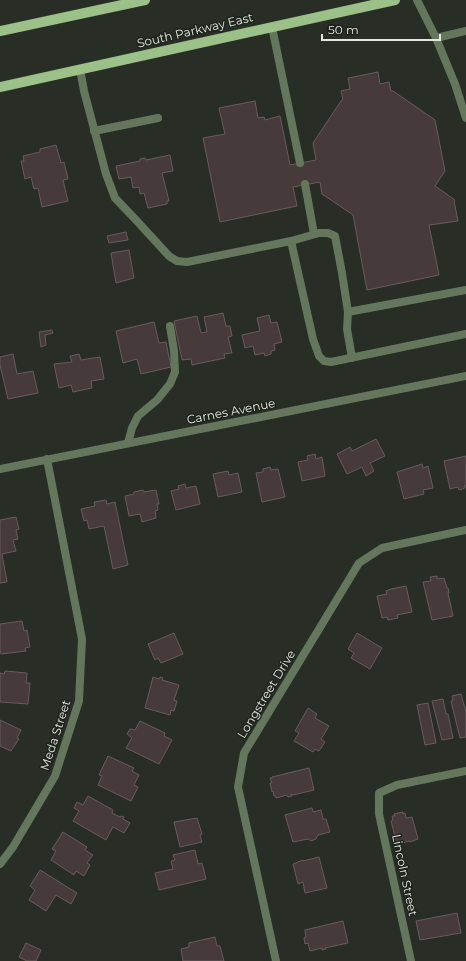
<svg xmlns="http://www.w3.org/2000/svg" width="466" height="961" font-family="Montserrat,sans-serif">
<style>
.building{fill:#463a3b;stroke:#695b5d}
.lines{fill:none;stroke-linecap:round;stroke-linejoin:round}
.lane{stroke:#64765b;stroke-width:8}
.street{stroke:#64765b;stroke-width:8}
.primary{stroke:#9bc188;stroke-width:10}
.labels{text-anchor:middle;dominant-baseline:central;stroke-width:3;stroke-linejoin:round;paint-order:stroke}
.street-label{font-size:12px;fill:#e4e8e2;stroke:#1e241c}
</style>
<rect width="100%" height="100%" fill="#282e25"/>
<path class="building" d="M 378,72 L 380,84 L 389,82 L 391,91 L 393,91 L 435,120 L 445,171 L 435,186 L 455,200 L 454,201 L 458,221 L 429,225 L 439,275 L 367,290 L 353,215 L 322,194 L 320,182 L 293,187 L 297,206 L 220,222 L 203,138 L 225,134 L 219,108 L 255,101 L 258,118 L 264,117 L 265,120 L 280,116 L 290,165 L 316,160 L 313,143 L 341,101 L 343,100 L 341,91 L 350,89 L 348,78 Z
M 56,145 L 61,163 L 64,162 L 68,179 L 63,180 L 68,201 L 42,207 L 38,188 L 34,189 L 31,177 L 25,179 L 21,161 L 24,161 L 23,156 L 40,152 L 40,149 Z
M 170,155 L 173,171 L 162,173 L 169,201 L 167,201 L 167,204 L 148,208 L 144,193 L 140,194 L 139,187 L 133,188 L 131,177 L 119,179 L 116,166 L 140,161 L 140,159 L 145,158 L 146,160 Z
M 126,232 L 128,240 L 109,243 L 107,236 Z
M 129,250 L 134,278 L 116,283 L 111,253 Z
M 223,313 L 226,326 L 230,326 L 232,336 L 228,337 L 232,353 L 224,354 L 225,358 L 192,365 L 191,359 L 182,360 L 174,321 L 197,316 L 201,333 L 207,332 L 204,317 Z
M 269,315 L 271,323 L 277,322 L 282,342 L 274,344 L 275,350 L 271,351 L 271,354 L 265,356 L 264,353 L 255,355 L 253,346 L 245,348 L 242,335 L 260,331 L 257,318 Z
M 154,322 L 159,343 L 166,342 L 171,367 L 141,374 L 137,359 L 123,363 L 116,331 Z
M 52,330 L 53,333 L 45,335 L 46,345 L 41,347 L 39,332 Z
M 13,354 L 17,374 L 33,371 L 38,393 L 8,399 L 0,365 L 0,357 Z
M 79,354 L 81,360 L 100,357 L 104,379 L 91,381 L 92,388 L 73,392 L 71,385 L 59,388 L 54,364 L 72,362 L 70,356 Z
M 376,439 L 385,456 L 370,463 L 374,471 L 366,476 L 362,467 L 347,474 L 337,454 L 350,447 L 352,451 Z
M 315,454 L 316,459 L 322,457 L 325,476 L 302,481 L 298,462 L 308,460 L 307,456 Z
M 466,456 L 466,486 L 464,486 L 465,488 L 459,490 L 458,487 L 450,489 L 444,461 Z
M 422,464 L 423,468 L 428,466 L 433,488 L 423,490 L 424,494 L 404,499 L 397,472 Z
M 270,467 L 271,470 L 278,469 L 285,497 L 262,502 L 256,473 L 263,472 L 263,469 Z
M 228,471 L 229,475 L 238,473 L 242,492 L 218,497 L 213,474 Z
M 185,484 L 186,488 L 196,486 L 200,504 L 176,510 L 171,491 L 179,489 L 178,486 Z
M 143,490 L 144,492 L 156,490 L 159,504 L 157,504 L 158,510 L 155,511 L 156,518 L 142,522 L 140,514 L 129,516 L 125,496 L 134,494 L 134,492 Z
M 106,500 L 107,504 L 115,502 L 128,565 L 113,569 L 104,526 L 89,529 L 87,520 L 84,521 L 81,509 L 95,506 L 94,502 Z
M 16,517 L 19,529 L 16,530 L 18,539 L 13,540 L 16,551 L 2,554 L 7,582 L 0,583 L 0,520 Z
M 437,576 L 437,579 L 444,578 L 447,588 L 448,588 L 449,593 L 448,593 L 453,616 L 432,620 L 423,582 L 431,581 L 430,577 Z
M 406,586 L 412,612 L 397,615 L 398,618 L 388,620 L 387,617 L 382,618 L 377,596 L 387,594 L 386,591 L 391,589 Z
M 22,621 L 24,631 L 27,630 L 30,647 L 25,648 L 26,651 L 1,654 L 0,651 L 0,624 Z
M 174,633 L 183,654 L 161,663 L 158,658 L 155,660 L 148,644 Z
M 357,633 L 382,648 L 370,669 L 351,658 L 354,653 L 348,649 Z
M 5,671 L 27,673 L 26,683 L 30,683 L 28,704 L 0,702 L 0,673 L 4,674 Z
M 153,677 L 159,679 L 160,677 L 163,678 L 162,680 L 179,685 L 174,700 L 177,701 L 174,711 L 171,710 L 170,715 L 145,708 Z
M 461,694 L 466,712 L 466,737 L 460,738 L 451,701 L 453,700 L 452,696 Z
M 443,699 L 446,714 L 448,714 L 453,738 L 442,740 L 432,701 Z
M 428,703 L 436,743 L 425,745 L 417,705 Z
M 308,708 L 317,714 L 315,718 L 329,726 L 321,739 L 325,742 L 319,751 L 315,749 L 313,752 L 294,741 L 299,733 L 295,731 Z
M 0,720 L 21,730 L 17,738 L 19,739 L 11,751 L 0,746 Z
M 140,721 L 165,733 L 164,736 L 172,740 L 159,764 L 126,748 L 132,738 L 127,734 L 130,729 L 135,730 Z
M 108,756 L 134,768 L 132,771 L 139,775 L 134,785 L 138,787 L 131,801 L 98,785 L 102,776 L 99,775 Z
M 309,768 L 314,790 L 293,795 L 291,794 L 292,796 L 288,797 L 287,795 L 276,798 L 275,796 L 274,796 L 273,791 L 272,792 L 270,783 L 272,783 L 270,778 L 272,778 L 272,777 Z
M 88,796 L 113,810 L 112,813 L 120,817 L 121,816 L 124,817 L 123,819 L 130,823 L 124,833 L 113,827 L 106,840 L 73,821 L 79,811 L 74,808 L 77,802 L 83,805 Z
M 312,808 L 313,812 L 321,810 L 323,819 L 326,819 L 330,832 L 318,835 L 316,839 L 311,841 L 308,839 L 293,842 L 285,815 Z
M 403,812 L 403,814 L 405,813 L 406,818 L 412,817 L 418,839 L 410,842 L 410,841 L 397,844 L 391,821 L 393,820 L 392,816 L 395,816 L 394,814 Z
M 197,818 L 202,834 L 200,835 L 202,842 L 180,847 L 174,822 Z
M 63,832 L 87,847 L 85,850 L 93,855 L 87,863 L 90,865 L 84,876 L 76,871 L 74,875 L 51,860 L 56,851 L 52,849 Z
M 195,850 L 198,864 L 202,863 L 206,879 L 159,890 L 155,873 L 173,869 L 171,861 L 175,860 L 173,855 Z
M 319,857 L 327,888 L 305,893 L 303,882 L 298,884 L 293,864 L 303,860 L 303,861 Z
M 40,870 L 77,893 L 71,904 L 56,895 L 46,911 L 29,900 L 35,890 L 30,886 Z
M 457,913 L 461,933 L 420,940 L 416,921 Z
M 343,921 L 348,943 L 325,948 L 326,949 L 322,950 L 322,948 L 310,951 L 308,943 L 305,944 L 304,938 L 306,937 L 305,930 Z
M 215,937 L 217,946 L 220,946 L 224,961 L 183,961 L 181,949 L 189,947 L 189,943 Z
M 26,943 L 41,950 L 36,961 L 27,961 L 19,957 Z"/>
<g class="lines">
<path class="lane" d="M 417,0 L 436,38 L 455,84 L 466,118
M 272,27 L 300,163
M 436,38 L 466,31
M 80,69 L 84,91 L 106,174 L 115,198 L 136,220 L 169,256 L 177,261 L 187,262 L 291,241 L 319,233 L 328,233 L 335,236 L 342,273 L 348,312
M 94,131 L 158,118
M 305,184 L 314,234
M 291,241 L 313,339 L 319,356 L 324,361 L 331,362 L 466,334
M 352,358 L 347,329 L 348,312 L 466,290
M 128,443 L 132,428 L 138,416 L 157,400 L 170,384 L 175,372 L 174,351 L 170,326"/>
<path class="street" d="M 0,469 L 466,376
M 0,864 L 13,847 L 55,776 L 79,701 L 82,639 L 47,459
M 276,961 L 238,787 L 244,753 L 359,563 L 382,548 L 466,530
M 411,961 L 379,814 L 379,793 L 397,785 L 466,771"/>
<path class="primary" d="M 0,31 L 145,0
M 0,87 L 395,0"/>
</g>
<g class="labels">
<g class="street-label">
<text transform="translate(195 30) rotate(-13)">South Parkway East</text>
<text transform="translate(231 411) rotate(-11)">Carnes Avenue</text>
<text transform="translate(266 694) rotate(-59)">Longstreet Drive</text>
<text transform="translate(55 735) rotate(-72)">Meda Street</text>
<text transform="translate(405 875) rotate(78)">Lincoln Street</text>
</g>
</g>
<path d="M322 34v6h118v-6" fill="none" stroke="#e4e8e2" stroke-width="2"/>
<text x="328" y="34" font-size="12" fill="#e4e8e2" stroke="#1e241c" stroke-width="3" paint-order="stroke">50 m</text>
</svg>
